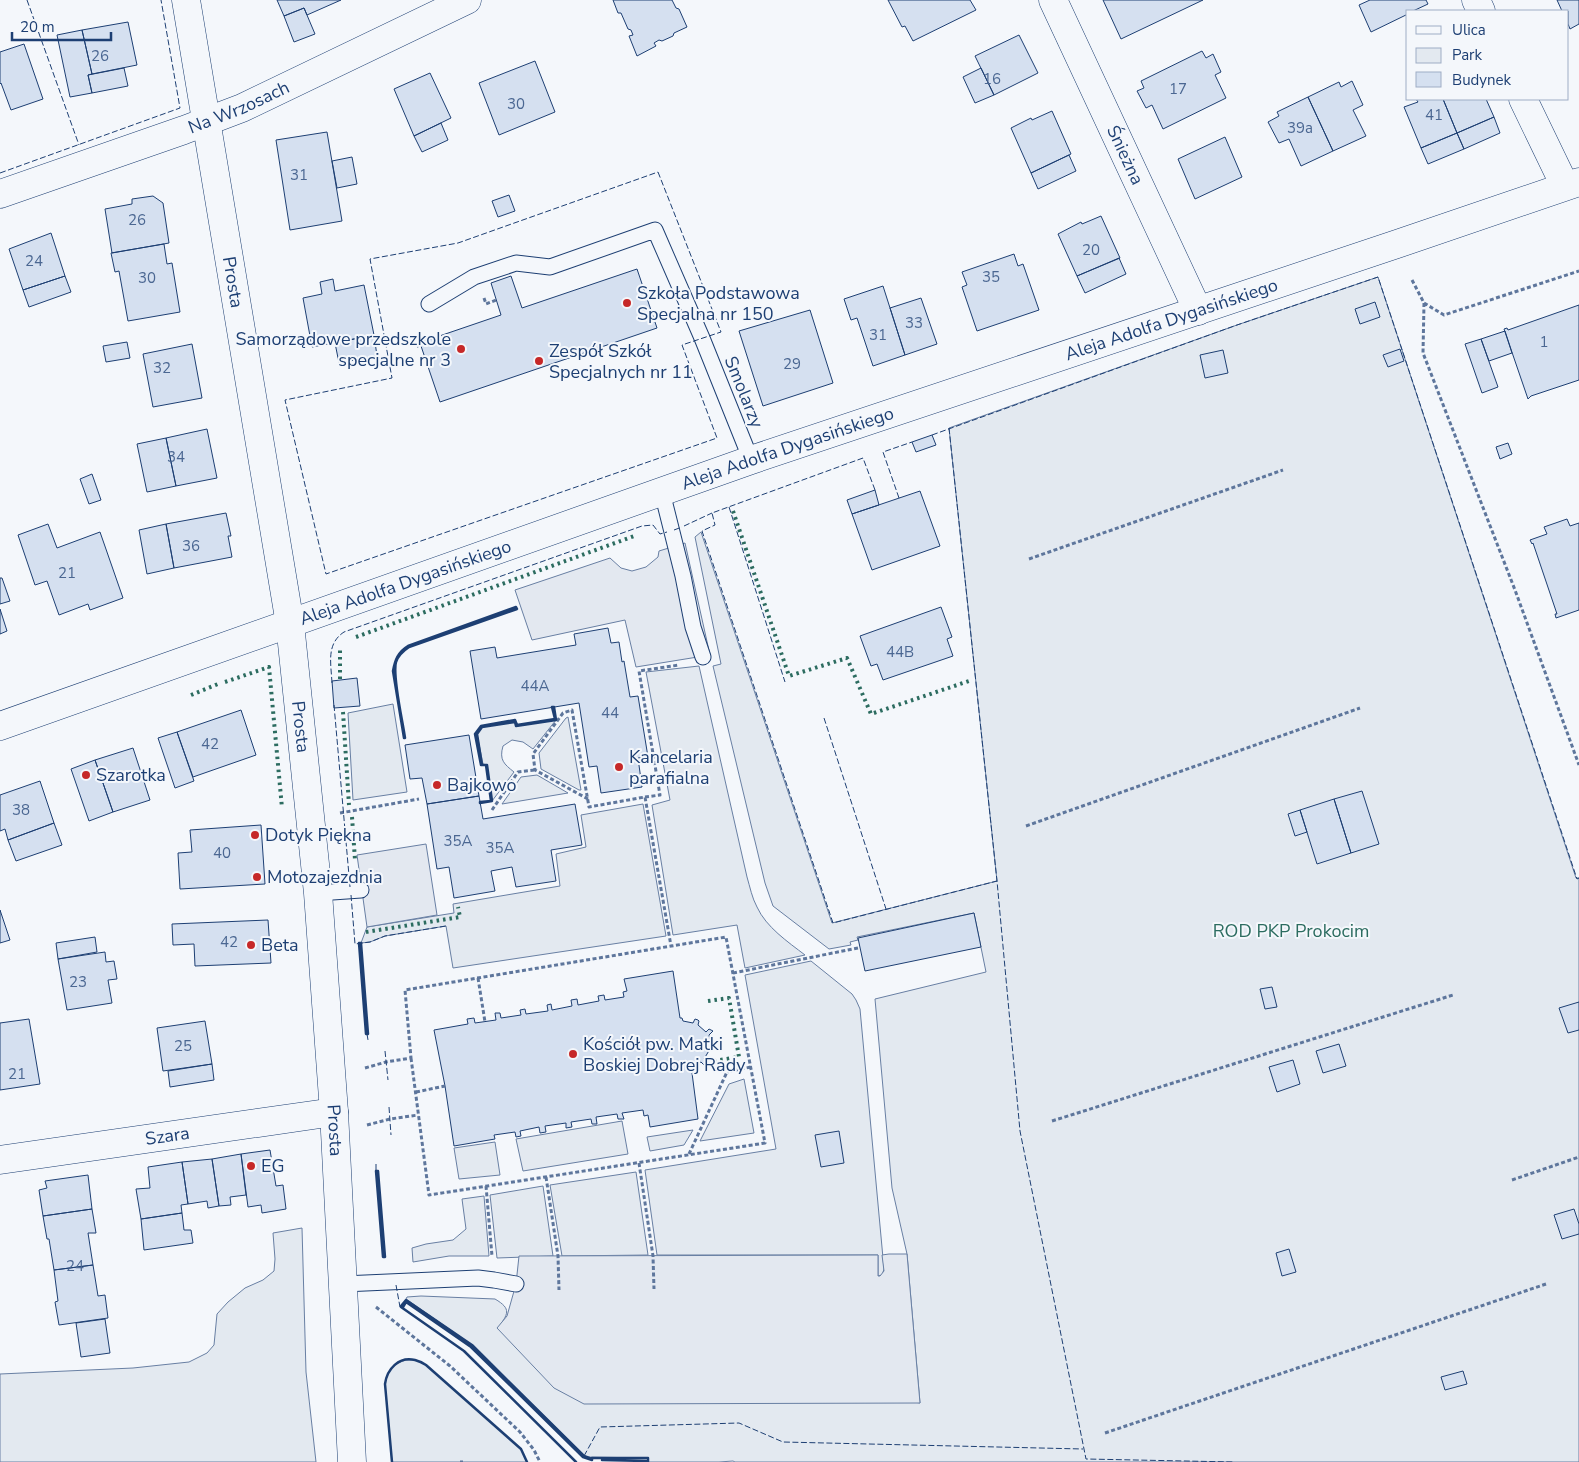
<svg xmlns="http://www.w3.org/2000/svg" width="1579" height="1462" font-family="'Nunito Sans',sans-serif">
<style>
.green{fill:#e3e9f0;stroke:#687fa3}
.parking{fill:#e3e8f0;stroke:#687fa3}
.building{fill:#d5e0f0;stroke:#1d3f73}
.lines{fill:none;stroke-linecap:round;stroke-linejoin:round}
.lane-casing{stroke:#1d3f73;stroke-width:17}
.street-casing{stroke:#1d3f73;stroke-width:29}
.path{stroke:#5e769c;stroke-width:3;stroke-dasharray:4 2.5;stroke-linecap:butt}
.lane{stroke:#f4f7fb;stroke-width:15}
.street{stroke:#f4f7fb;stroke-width:28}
.hedge{stroke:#2c6c60;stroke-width:4;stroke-dasharray:2.5 4;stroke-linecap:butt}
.fence{stroke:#1d3f73;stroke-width:1;stroke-dasharray:6 2.5;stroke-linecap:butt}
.wall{stroke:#1d3f73;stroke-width:2.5}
.poi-dot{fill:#c62828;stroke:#f4f7fb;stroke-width:2}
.labels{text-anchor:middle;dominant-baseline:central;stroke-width:4;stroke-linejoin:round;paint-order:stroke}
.number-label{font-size:15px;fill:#4b6792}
.street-label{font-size:18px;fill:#1d3f73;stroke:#f4f7fb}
.poi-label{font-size:18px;fill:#1d3f73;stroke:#f4f7fb;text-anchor:start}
.park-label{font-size:18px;fill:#2c6c60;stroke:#f4f7fb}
</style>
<rect width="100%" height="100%" fill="#f4f7fb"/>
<path class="green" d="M 1378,277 L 1576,878 L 1579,878 L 1579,1462 L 735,1462 L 733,1461 L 719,1462 L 648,1462 L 648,1458 L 586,1457 L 472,1345 L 406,1299 L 407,1297 L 421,1296 L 495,1299 C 512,1309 508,1314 498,1328 L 920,1403 L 907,1254 L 892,1188 L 875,999 L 986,972 L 974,913 L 857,937 L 858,940 L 850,942 L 851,945 L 829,949 L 773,906 L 765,883 L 713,666 L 721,664 L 695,537 L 701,532 L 832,923 L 997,881 L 949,428 L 1237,325 Z
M 699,666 L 747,877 C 750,887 752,898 757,907 C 766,927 788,942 805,955 L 745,968 L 737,925 L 673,935 L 652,805 L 670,800 L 646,672 Z
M 393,704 L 407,792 L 353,800 L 348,713 Z
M 568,717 L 581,790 L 579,790 L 541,769 L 539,753 L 566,718 Z
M 556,720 L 533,749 L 523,742 L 512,740 L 503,746 C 499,760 504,764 514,772 L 492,801 L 487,765 L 483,764 L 477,734 L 482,727 L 515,722 L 516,726 Z
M 537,775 L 568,793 L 502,804 L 521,777 Z
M 643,804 L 666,936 L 453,968 L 446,926 L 385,936 L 370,942 L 361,943 L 367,927 L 454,913 L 453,904 L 560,886 L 556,854 L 586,847 L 581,815 Z
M 811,961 L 852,994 L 856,1000 L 860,1009 L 884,1269 L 882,1275 L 878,1276 L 878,1255 L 657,1255 L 645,1170 L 776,1149 L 745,975 Z
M 744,1079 L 754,1133 L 700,1141 L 729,1084 Z
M 622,1121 L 628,1154 L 523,1171 L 516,1139 Z
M 693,1130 L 684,1145 L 650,1151 L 647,1137 Z
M 495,1142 L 500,1175 L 459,1179 L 454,1148 Z
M 636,1172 L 648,1255 L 562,1256 L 550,1185 Z
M 543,1186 L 553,1256 L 497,1258 L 490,1195 Z
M 484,1196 L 489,1256 L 449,1256 L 413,1262 L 412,1248 L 426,1244 L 453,1240 L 466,1229 L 462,1199 Z
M 302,1228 L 306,1372 L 316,1462 L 0,1462 L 0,1374 L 133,1368 L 189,1362 L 207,1353 L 214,1345 L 217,1314 L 228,1302 L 245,1288 L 263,1280 L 274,1271 L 275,1259 L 273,1233 Z
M 406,1360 L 416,1360 L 426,1365 L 521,1449 L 527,1462 L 392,1462 L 385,1384 C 387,1371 393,1364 406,1360 Z"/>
<path class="parking" d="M 685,543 L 710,655 L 636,667 L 625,620 L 532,640 L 515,590 L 610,558 L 621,568 L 632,571 L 646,567 L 658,557 L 659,551 Z
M 426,844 L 437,915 L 367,927 L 357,855 Z
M 889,1254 L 907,1254 L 920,1403 L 584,1404 L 554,1388 L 497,1328 L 507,1316 L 516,1284 L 519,1256 L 878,1255 L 878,1276 L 880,1276 L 884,1271 L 882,1255 Z"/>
<path class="building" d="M 277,0 L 341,0 L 307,15 L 304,8 L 284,16 Z
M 613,0 L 672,0 L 676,8 L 679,9 L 687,27 L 674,33 L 673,36 L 662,41 L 659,40 L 654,43 L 656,46 L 637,56 L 629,36 L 633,35 L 631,30 L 628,29 L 621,13 L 618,13 Z
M 888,0 L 970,0 L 976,10 L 913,41 L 905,26 L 902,27 Z
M 1103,0 L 1203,0 L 1121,39 Z
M 1370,0 L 1426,0 L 1428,4 L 1413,11 L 1408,11 L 1408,14 L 1371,32 L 1359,5 Z
M 1557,0 L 1579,0 L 1579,24 L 1570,29 L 1568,24 L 1568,11 L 1562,11 Z
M 304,8 L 315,34 L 294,42 L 284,16 Z
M 128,22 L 137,65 L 92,74 L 82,30 Z
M 82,30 L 92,74 L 88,75 L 92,93 L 70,97 L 57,35 Z
M 1019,35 L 1038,73 L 994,95 L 975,56 Z
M 24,44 L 43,99 L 11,110 L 1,83 L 0,84 L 0,52 Z
M 1202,51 L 1206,58 L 1213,54 L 1221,72 L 1215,75 L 1226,98 L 1163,129 L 1152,105 L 1146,108 L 1137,91 L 1144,88 L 1141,81 Z
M 535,61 L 555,112 L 499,135 L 479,83 Z
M 124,68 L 128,86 L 92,93 L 88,75 Z
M 981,68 L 994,95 L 975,103 L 963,77 Z
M 430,73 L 451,118 L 414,136 L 394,89 Z
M 1352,81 L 1363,105 L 1353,110 L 1366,136 L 1333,151 L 1308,97 L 1339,82 L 1341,87 Z
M 1308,97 L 1333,151 L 1301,166 L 1289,139 L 1279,143 L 1268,122 L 1279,116 L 1277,112 Z
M 1416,99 L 1443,99 L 1457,133 L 1421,148 L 1404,107 L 1418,102 Z
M 1443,99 L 1486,99 L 1494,117 L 1457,133 Z
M 1052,111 L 1071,154 L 1031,173 L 1011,128 L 1031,118 L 1032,120 Z
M 1494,117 L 1500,133 L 1464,149 L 1457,133 Z
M 441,123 L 448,140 L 422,152 L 414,136 Z
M 327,132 L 342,221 L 290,230 L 276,140 Z
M 1457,133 L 1464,149 L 1428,164 L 1421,148 Z
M 1225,137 L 1242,177 L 1195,199 L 1178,159 Z
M 1069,155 L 1076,171 L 1038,189 L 1031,173 Z
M 352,157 L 357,184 L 337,188 L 332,161 Z
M 509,195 L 515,211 L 498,217 L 492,201 Z
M 153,196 L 163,203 L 169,243 L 112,253 L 105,209 L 132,204 L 132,199 Z
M 1101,216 L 1120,258 L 1077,276 L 1058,234 L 1081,222 L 1082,224 Z
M 51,233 L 65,276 L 23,290 L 9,249 Z
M 164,244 L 167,264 L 172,263 L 180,312 L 128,321 L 119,271 L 115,272 L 111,253 Z
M 1014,254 L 1018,266 L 1023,264 L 1039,310 L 977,331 L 962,287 L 967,285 L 962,272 Z
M 1119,258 L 1126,274 L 1085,293 L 1077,276 Z
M 637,269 L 657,328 L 440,402 L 421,346 L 417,347 L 416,344 L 501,315 L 491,283 L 511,276 L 522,308 Z
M 65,276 L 71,292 L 29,307 L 23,290 Z
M 333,279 L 335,291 L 364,285 L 374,335 L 312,347 L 303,298 L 322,294 L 320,282 Z
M 883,286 L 905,355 L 873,366 L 857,318 L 851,320 L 844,299 Z
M 921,298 L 937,344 L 905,355 L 890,308 Z
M 1375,302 L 1380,317 L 1360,324 L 1355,309 Z
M 1579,305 L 1579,380 L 1531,396 L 1528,399 L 1504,329 L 1507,328 L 1508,330 Z
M 810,310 L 833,383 L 763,406 L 739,331 Z
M 1505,331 L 1512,353 L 1489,361 L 1481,339 Z
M 374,335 L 377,356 L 339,363 L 335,343 Z
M 1481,339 L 1498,387 L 1482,393 L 1465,344 Z
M 127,342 L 130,358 L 106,362 L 103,346 Z
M 192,344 L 202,398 L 153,407 L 143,354 Z
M 1400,349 L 1404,361 L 1388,367 L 1383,355 Z
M 1223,350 L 1228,373 L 1205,378 L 1200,355 Z
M 207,429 L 217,478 L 176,486 L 166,438 Z
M 932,435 L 936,445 L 916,452 L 912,442 Z
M 166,438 L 176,486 L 147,492 L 137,444 Z
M 1508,443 L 1512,454 L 1500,459 L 1496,447 Z
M 92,474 L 101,500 L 89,504 L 80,479 Z
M 875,490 L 879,505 L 852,514 L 847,500 Z
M 920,491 L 940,546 L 872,570 L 852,514 Z
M 226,513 L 231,536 L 228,536 L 232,557 L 174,568 L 166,524 Z
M 1567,519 L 1570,526 L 1579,523 L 1579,610 L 1556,618 L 1555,614 L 1557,614 L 1533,543 L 1532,544 L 1530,540 L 1547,534 L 1544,527 Z
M 48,524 L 57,548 L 100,532 L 123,598 L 90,610 L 88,604 L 59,615 L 47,581 L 35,585 L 18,535 Z
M 166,524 L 174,568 L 147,574 L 139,530 Z
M 0,578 L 2,578 L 10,601 L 0,604 Z
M 941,607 L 952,637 L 947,639 L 953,656 L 883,680 L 877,664 L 871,666 L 860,636 Z
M 0,609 L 7,631 L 0,634 Z
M 608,628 L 611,643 L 619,642 L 622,662 L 624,661 L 630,697 L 638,696 L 648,757 L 638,758 L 642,787 L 601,793 L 597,766 L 589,767 L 579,703 L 481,719 L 470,651 L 495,647 L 497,658 L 576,645 L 574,634 Z
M 357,678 L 360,706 L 334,708 L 332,681 Z
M 241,710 L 256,755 L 193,777 L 177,732 Z
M 177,732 L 194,781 L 175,788 L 158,738 Z
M 469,735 L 479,796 L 427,804 L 422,778 L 410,779 L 405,745 Z
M 133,748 L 150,800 L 113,812 L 95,760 Z
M 95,760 L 113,812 L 89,821 L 71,769 Z
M 40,781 L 54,823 L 8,840 L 5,829 L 0,831 L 0,795 Z
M 1362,791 L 1379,844 L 1351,853 L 1334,799 Z
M 479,796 L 483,819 L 575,804 L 582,845 L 551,850 L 556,881 L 516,887 L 512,867 L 491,871 L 495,891 L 454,898 L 449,867 L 437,869 L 427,804 Z
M 1334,799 L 1351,853 L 1317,864 L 1300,810 Z
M 1300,810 L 1307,832 L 1295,836 L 1288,814 Z
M 54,823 L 62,845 L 16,861 L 8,840 Z
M 261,825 L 265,884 L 180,889 L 178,853 L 192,852 L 190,830 Z
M 0,910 L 10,940 L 0,943 Z
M 974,913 L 981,947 L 865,971 L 858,938 Z
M 268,920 L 271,963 L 195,966 L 194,944 L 173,945 L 172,924 Z
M 95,937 L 97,952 L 58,959 L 56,943 Z
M 105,952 L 106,962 L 114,961 L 117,979 L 108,980 L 112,1003 L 67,1010 L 58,959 Z
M 673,971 L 680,1018 L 682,1018 L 683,1021 L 693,1023 L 695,1019 L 698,1020 L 699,1021 L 698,1025 L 706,1032 L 709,1029 L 713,1031 L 709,1035 L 711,1045 L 714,1048 L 710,1049 L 704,1059 L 707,1061 L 707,1064 L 704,1065 L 701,1062 L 692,1067 L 694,1072 L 692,1073 L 698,1119 L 650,1127 L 648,1115 L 644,1116 L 643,1110 L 622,1113 L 624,1119 L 618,1119 L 617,1114 L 596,1117 L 597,1124 L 592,1124 L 591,1119 L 571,1122 L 572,1127 L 566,1128 L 566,1123 L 545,1126 L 546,1132 L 540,1133 L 539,1127 L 520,1131 L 521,1136 L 516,1137 L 515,1132 L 494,1135 L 495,1139 L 454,1146 L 445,1086 L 434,1030 L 468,1024 L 467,1019 L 474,1018 L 475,1023 L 496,1020 L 495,1013 L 500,1013 L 501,1018 L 521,1015 L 520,1010 L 525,1009 L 526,1014 L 548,1011 L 547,1005 L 551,1004 L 552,1010 L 572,1006 L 571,1000 L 577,999 L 578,1005 L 599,1001 L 598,996 L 604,995 L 605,1000 L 624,997 L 623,992 L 627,991 L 624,979 Z
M 1272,987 L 1277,1007 L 1265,1009 L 1260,989 Z
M 1579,1002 L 1579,1030 L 1568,1033 L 1559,1008 Z
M 29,1019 L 40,1084 L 0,1090 L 0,1023 Z
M 205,1021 L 212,1064 L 163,1071 L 157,1028 Z
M 1339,1044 L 1346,1066 L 1323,1073 L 1316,1051 Z
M 1293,1060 L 1300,1084 L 1277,1092 L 1269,1067 Z
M 212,1064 L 214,1080 L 170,1087 L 168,1071 Z
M 839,1131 L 844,1163 L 821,1167 L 815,1135 Z
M 270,1150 L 276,1186 L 283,1185 L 286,1209 L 262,1213 L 261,1205 L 248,1207 L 241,1154 Z
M 241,1154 L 246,1195 L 230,1197 L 231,1205 L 219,1206 L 212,1159 Z
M 212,1159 L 219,1206 L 208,1208 L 207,1201 L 188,1204 L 182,1162 Z
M 182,1162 L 188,1204 L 181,1205 L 182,1213 L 141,1219 L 136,1189 L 150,1188 L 148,1167 Z
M 88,1175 L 92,1209 L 43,1216 L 39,1190 L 47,1188 L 45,1181 Z
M 92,1209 L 96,1233 L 88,1233 L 93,1265 L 54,1270 L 49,1239 L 47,1239 L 43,1216 Z
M 1574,1209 L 1579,1224 L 1579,1234 L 1562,1239 L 1554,1215 Z
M 182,1213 L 184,1230 L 191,1230 L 193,1243 L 144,1250 L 141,1219 Z
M 1289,1249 L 1296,1272 L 1282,1276 L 1276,1253 Z
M 93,1265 L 98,1296 L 105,1295 L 108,1318 L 59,1325 L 55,1302 L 58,1301 L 54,1270 Z
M 105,1319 L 110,1353 L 81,1357 L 76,1323 Z
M 1463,1371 L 1467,1384 L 1445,1390 L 1441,1377 Z"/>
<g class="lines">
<g class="lane-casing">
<path id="lane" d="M 429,304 L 474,277 L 516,263 L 550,267 L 655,230 L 702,338 L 751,460
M 662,492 L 683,576 L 693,627 L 703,657
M 318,893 L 361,890
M 343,1284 L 478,1278 L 494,1280 L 516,1284"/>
</g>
<g class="street-casing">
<g id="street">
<path id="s1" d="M 186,0 L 290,624 L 318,893 L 334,1112 L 352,1462"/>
<path id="s2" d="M 1053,0 L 1198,311"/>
<path d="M 1476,0 L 1481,11"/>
<path d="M 1523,99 L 1565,186"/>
<path id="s3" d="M 0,194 L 184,130 L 242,108 L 467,0"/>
<path id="s4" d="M 0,726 L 751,460 L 1397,244 L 1579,182"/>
<path id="s5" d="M 0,1160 L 334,1112"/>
</g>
</g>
<path class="path" d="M 1412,280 L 1424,303 L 1444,315 L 1579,271
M 484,298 L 486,304 L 496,300
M 1424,303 L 1423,353 L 1515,590 L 1579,765
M 1029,559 L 1283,470
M 645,797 L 660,795 L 639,671 L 679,665
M 588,799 L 535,770 L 533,754 L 563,713 L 572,710 L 589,807 L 645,797 L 671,946
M 492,810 L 518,772 L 535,770
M 340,813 L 419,799
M 1026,826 L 1360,708
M 733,973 L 858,948
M 478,978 L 485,1022
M 365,1068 L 386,1062 L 411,1058 L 405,990 L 726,937 L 765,1143 L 429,1195 L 411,1058
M 416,1092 L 445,1086
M 1052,1121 L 1453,995
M 367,1125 L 390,1119 L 418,1115
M 689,1154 L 727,1072 L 751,1067
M 639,1163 L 653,1256 L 654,1289
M 546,1177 L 558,1256 L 559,1290
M 1512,1180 L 1579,1157
M 486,1186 L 492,1256
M 376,1307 L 450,1366 L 520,1432 L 534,1450 L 540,1462
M 1105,1433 L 1546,1284
M 460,1462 L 463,1462"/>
<use href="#lane" class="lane"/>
<use href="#street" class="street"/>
<path class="hedge" d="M 733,511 L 789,676 L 847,658 L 871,714 L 969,681
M 356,637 L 637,535
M 340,679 L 340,648
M 225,682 L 269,667 L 282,808
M 191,695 L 218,684
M 343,712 L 349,805
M 352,817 L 355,860
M 366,932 L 460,917 L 458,907
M 708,1001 L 729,998 L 739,1057 L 714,1061"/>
<path class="fence" d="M 27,0 L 79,145
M 658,172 L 721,332 L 682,345 L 717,438 L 326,574 L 285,400 L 392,378 L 370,259 L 458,243 Z
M 0,173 L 180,108 L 161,0
M 949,428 L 997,881 L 1020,1131 L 1086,1459 L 1234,1462
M 932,435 L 1237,325 L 1378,277 L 1577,879 L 1579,878
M 875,490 L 863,458 L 712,513 L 715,525 L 702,531 L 833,923 L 997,881
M 899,498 L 883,452 L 912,442
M 729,507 L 785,682
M 684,526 L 712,513
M 674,530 L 682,527
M 332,683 C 331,663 326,644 344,632 L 642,526 L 653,525 L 660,534 L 667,532
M 334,705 L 350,887
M 824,718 L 886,909
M 351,895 L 355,944 L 370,942 L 385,936 L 446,926
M 367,1034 L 368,1040
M 385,1051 L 388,1080
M 389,1107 L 391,1135
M 376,1164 L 376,1171
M 396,1285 L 400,1307
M 584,1456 L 600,1427 L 739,1423 L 783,1442 L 1083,1449"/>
<path class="wall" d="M 516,607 L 517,609 L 409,647 C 403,651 398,656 396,662 C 392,676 403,722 405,738 L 404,738 L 393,671 C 395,660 398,652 408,646 Z
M 552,707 L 554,707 L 556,720 L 516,726 L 515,722 L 482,727 L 477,734 L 482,765 L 487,765 L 492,801 L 480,803 L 480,802 L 491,801 L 486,765 L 481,765 L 475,734 L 481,726 L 515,720 L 517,725 L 555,719 Z
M 359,943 L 361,943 L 368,1034 L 366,1034 Z
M 376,1171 L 378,1171 L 385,1257 L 383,1257 Z
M 406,1300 L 472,1345 L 584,1456 L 592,1459 L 592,1460 L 583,1457 L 471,1347 L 406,1302 L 403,1307 L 401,1306 Z
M 401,1307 L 464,1351 L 576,1462
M 592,1460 L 592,1458 L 648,1458 L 648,1462
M 602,1460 L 646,1461 L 646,1462
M 392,1462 L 385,1384 C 387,1369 399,1356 415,1360 C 419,1361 423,1363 426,1365 L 521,1449 L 527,1462"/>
</g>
<g class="poi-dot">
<circle cx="627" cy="303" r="5"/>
<circle cx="461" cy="349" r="5"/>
<circle cx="539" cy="361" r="5"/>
<circle cx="619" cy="767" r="5"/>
<circle cx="86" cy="775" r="5"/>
<circle cx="437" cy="785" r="5"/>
<circle cx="255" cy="835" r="5"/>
<circle cx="257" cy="877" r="5"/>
<circle cx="251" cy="945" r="5"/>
<circle cx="573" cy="1054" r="5"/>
<circle cx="251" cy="1166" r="5"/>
</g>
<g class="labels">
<g class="number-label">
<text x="100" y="56">26</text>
<text x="992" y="79">16</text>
<text x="1178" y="89">17</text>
<text x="516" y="104">30</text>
<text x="1434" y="115">41</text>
<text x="1300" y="128">39a</text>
<text x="299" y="175">31</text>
<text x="137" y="220">26</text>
<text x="1091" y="250">20</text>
<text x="34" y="261">24</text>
<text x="991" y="277">35</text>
<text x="147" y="278">30</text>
<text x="914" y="323">33</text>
<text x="878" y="335">31</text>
<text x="1544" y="342">1</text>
<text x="792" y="364">29</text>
<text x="162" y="368">32</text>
<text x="176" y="457">34</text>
<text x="191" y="546">36</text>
<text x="67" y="573">21</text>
<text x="900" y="652">44B</text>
<text x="535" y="686">44A</text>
<text x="610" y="713">44</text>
<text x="210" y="744">42</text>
<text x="21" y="810">38</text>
<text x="458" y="841">35A</text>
<text x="500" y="848">35A</text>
<text x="222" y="853">40</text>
<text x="229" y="942">42</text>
<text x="78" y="982">23</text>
<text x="183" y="1046">25</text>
<text x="17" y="1074">21</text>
<text x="75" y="1266">24</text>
</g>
<g class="street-label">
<text stroke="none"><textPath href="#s3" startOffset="254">Na Wrzosach</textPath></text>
<text stroke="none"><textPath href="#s2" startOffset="171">Śnieżna</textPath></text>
<text stroke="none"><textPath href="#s1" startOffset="286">Prosta</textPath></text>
<text stroke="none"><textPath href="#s4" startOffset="1240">Aleja Adolfa Dygasińskiego</textPath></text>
<text transform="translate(744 392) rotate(68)">Smolarzy</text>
<text stroke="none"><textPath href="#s4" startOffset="835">Aleja Adolfa Dygasińskiego</textPath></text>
<text stroke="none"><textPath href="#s4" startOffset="430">Aleja Adolfa Dygasińskiego</textPath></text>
<text stroke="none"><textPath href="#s1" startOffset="736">Prosta</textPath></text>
<text stroke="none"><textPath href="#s1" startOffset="1141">Prosta</textPath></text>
<text stroke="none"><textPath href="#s5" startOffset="169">Szara</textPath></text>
</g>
<g class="poi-label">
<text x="637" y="293">Szkoła Podstawowa<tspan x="637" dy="21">Specjalna nr 150</tspan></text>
<text x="451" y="339" text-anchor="end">Samorządowe przedszkole<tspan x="451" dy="21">specjalne nr 3</tspan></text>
<text x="549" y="351">Zespół Szkół<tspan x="549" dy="21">Specjalnych nr 11</tspan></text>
<text x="629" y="757">Kancelaria<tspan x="629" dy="21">parafialna</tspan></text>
<text x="96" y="775">Szarotka</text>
<text x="447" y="785">Bajkowo</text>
<text x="265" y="835">Dotyk Piękna</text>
<text x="267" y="877">Motozajezdnia</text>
<text x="261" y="945">Beta</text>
<text x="583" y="1044">Kościół pw. Matki<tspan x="583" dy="21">Boskiej Dobrej Rady</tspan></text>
<text x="261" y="1166">EG</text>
</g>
<g class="park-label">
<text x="1291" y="931">ROD PKP Prokocim</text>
</g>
</g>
<rect x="1406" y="10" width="162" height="90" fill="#f4f7fb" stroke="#9eadc5"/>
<rect x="1416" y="26" width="25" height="8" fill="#f4f7fb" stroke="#9eadc5"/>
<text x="1452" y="35" font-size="15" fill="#1d3f73">Ulica</text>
<rect x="1416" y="48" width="25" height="15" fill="#e3e9f0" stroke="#9eadc5"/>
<text x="1452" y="60" font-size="15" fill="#1d3f73">Park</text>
<rect x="1416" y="72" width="25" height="15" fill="#d5e0f0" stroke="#9eadc5"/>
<text x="1452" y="85" font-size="15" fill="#1d3f73">Budynek</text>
<path d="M12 32v8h99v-8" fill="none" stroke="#1d3f73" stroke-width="2.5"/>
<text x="20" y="32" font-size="15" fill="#1d3f73" stroke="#f4f7fb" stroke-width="4" paint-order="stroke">20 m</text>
</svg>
